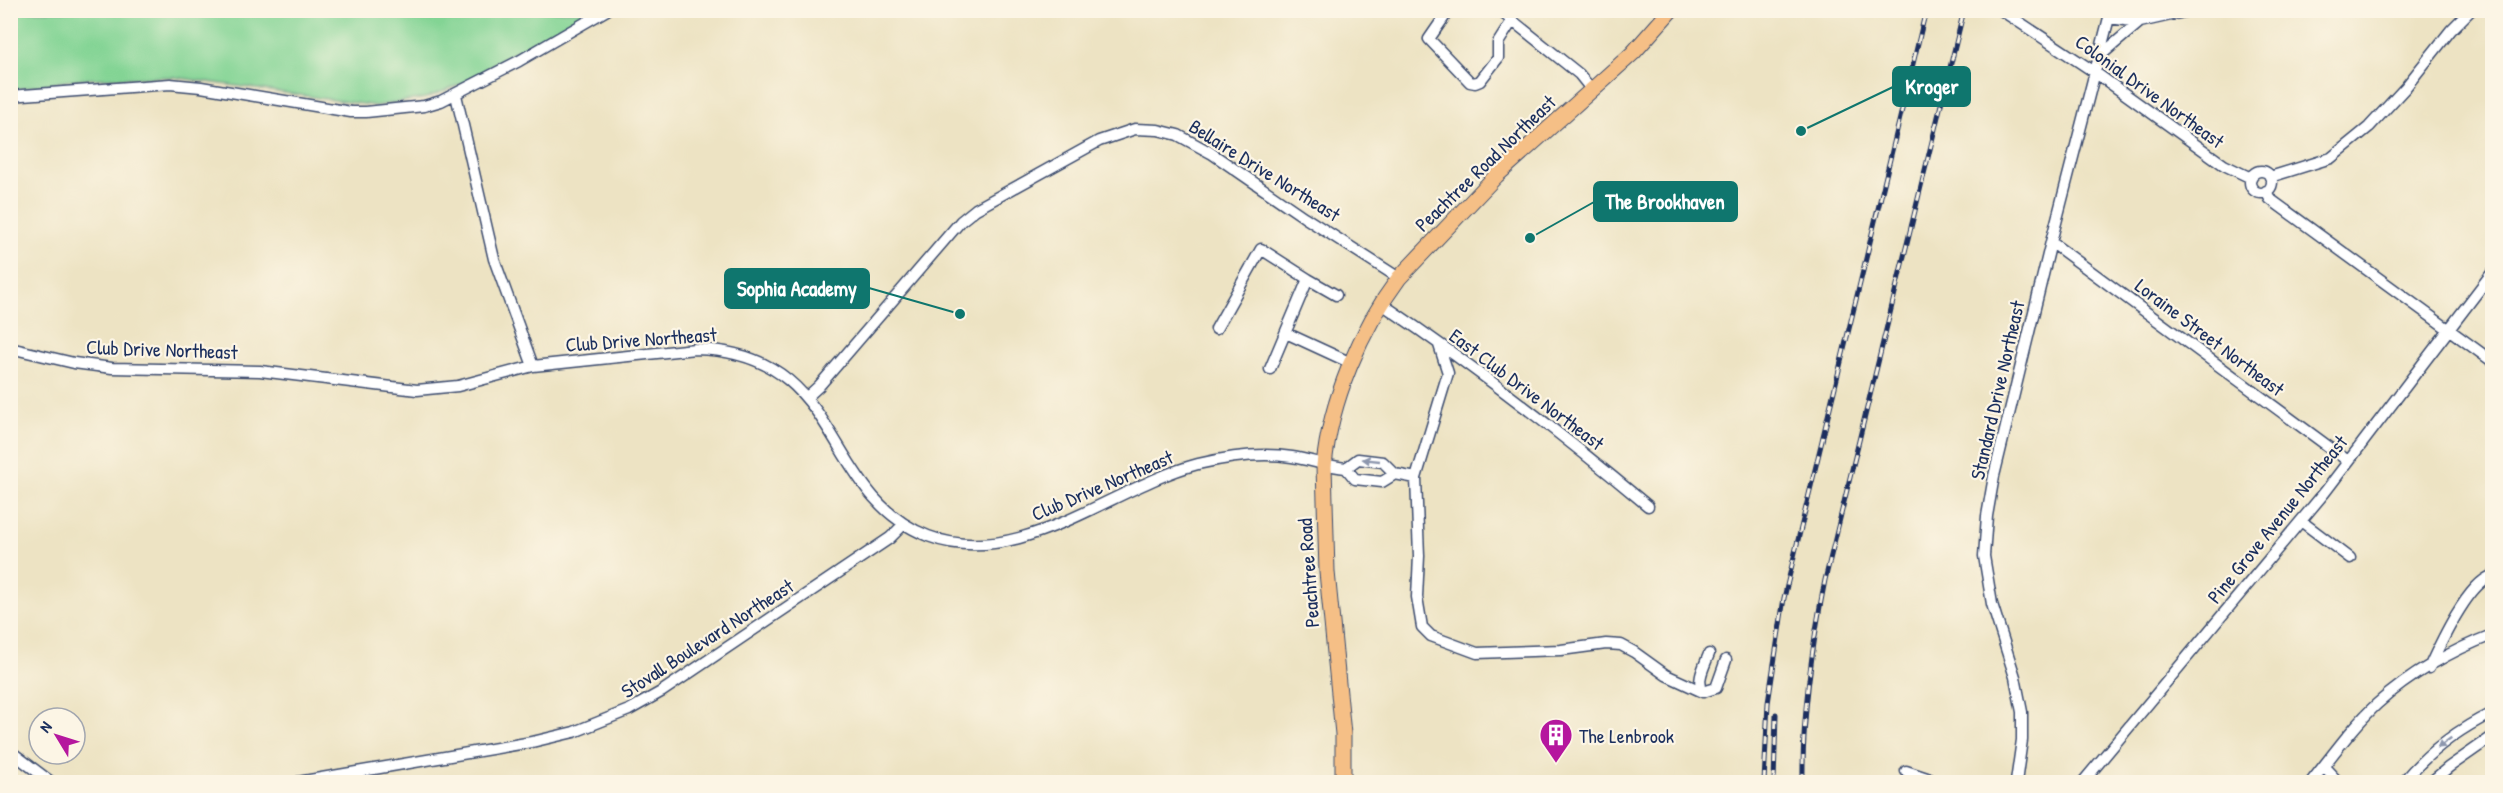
<svg xmlns="http://www.w3.org/2000/svg" width="2503" height="793" font-family="'Patrick Hand',sans-serif">
<style>
.green{fill:#83d494;stroke:#4f8279;stroke-width:1.5}
.lines{fill:none;stroke-linecap:round;stroke-linejoin:round}
.minor-casing{stroke:#3a4a6d;stroke-width:13}
.highway-casing{stroke:#3a4a6d;stroke-width:17}
.minor{stroke:#fff;stroke-width:10}
.highway{stroke:#f5bf86;stroke-width:15}
.rail-casing{stroke:#1b2f5e;stroke-width:5}
.rail{stroke:#fcf5e5;stroke-width:3;stroke-dasharray:9;stroke-linecap:butt}
.oneway{fill:#8d97ae}
.labels{text-anchor:middle;dominant-baseline:central;stroke-width:4.5;stroke-linejoin:round;paint-order:stroke}
.street-label{font-size:20px;fill:#1b2f5e;stroke:#fcf5e5}
.poi-label{font-size:20px;fill:#1b2f5e;stroke:#fcf5e5;text-anchor:start}
.leader{fill:none;stroke:#0f766e;stroke-width:2}
.callout-dot{fill:#0f766e;stroke:#fcf5e5;stroke-width:2}
.callout{fill:#0f766e;stroke:#0f766e;stroke-width:2}
.callout-label{font-size:21px;text-anchor:middle;font-weight:bold;fill:#fff}
</style>
<rect width="100%" height="100%" fill="#fcf5e5"/>
<filter id="ink" filterUnits="userSpaceOnUse"><feTurbulence type="fractalNoise" baseFrequency=".0167" numOctaves="2"/><feDisplacementMap in="SourceGraphic" scale="12" xChannelSelector="R" yChannelSelector="G"/><feConvolveMatrix kernelMatrix="1 2 1 2 8 2 1 2 1" color-interpolation-filters="sRGB"/></filter>
<filter id="wash" filterUnits="userSpaceOnUse"><feTurbulence type="fractalNoise" baseFrequency=".008" numOctaves="4" result="noise"/><feDisplacementMap in="SourceGraphic" scale="24" xChannelSelector="R" yChannelSelector="G"/><feGaussianBlur stdDeviation="1.35" result="paint"/><feColorMatrix in="noise" values="0 0 0 0 0 0 0 0 0 0 0 0 0 0 0 0 0 1.4 0 .05"/><feComposite in="paint" operator="in"/></filter>
<g filter="url(#wash)">
<rect width="100%" height="100%" fill="#ede3c3"/>
<path class="green" d="M 11,11 L 595,11 L 498,61 L 470,81 L 426,98 L 376,106 L 173,77 L 79,79 L 11,90 Z"/>
</g>
<g filter="url(#ink)">
<g class="lines">
<g class="minor-casing">
<path id="minor" d="M 1449,10 L 1429,39 L 1470,82 L 1475,83 L 1480,81 L 1498,58 L 1498,43 L 1512,21
M 1499,10 L 1579,74 L 1591,89
M 2001,10 L 2093,71 L 2224,165 L 2251,178
M 2109,18 L 2140,22 L 2193,10
M 2101,55 L 2140,22
M 456,95 L 494,259 L 533,366
M 10,96 L 170,84 L 201,87 L 351,112 L 366,112 L 424,106 L 441,101 L 519,61 L 607,10
M2250 182a11 11 0 1 1 22 0a11 11 0 1 1-22 0Z
M 2270,177 L 2331,158 L 2369,127 L 2405,88 L 2451,30 L 2471,10
M 2266,191 L 2270,199 L 2492,361
M 2051,242 L 2348,461
M 1382,304 C 1474,366 1563,435 1648,506
M 1216,329 L 1261,249 L 1308,279
M 1286,333 L 1351,363
M 1439,345 L 1448,373 L 1416,478 L 1419,556 L 1417,597 L 1422,627 L 1431,636 L 1477,653 L 1561,650 L 1606,644 L 1621,645 L 1634,652 L 1666,675 L 1703,692 L 1716,688 L 1726,660
M 10,348 L 74,363 L 112,368 L 260,371 L 417,390 L 458,386 L 533,366 L 695,349 C 846,352 820,494 928,536 C 1019,571 1111,487 1198,464 C 1227,457 1262,452 1292,457 C 1311,460 1327,466 1346,468 L 1358,459 L 1383,462 L 1395,474 L 1416,478
M 1270,369 L 1308,279 L 1336,295
M 807,397 L 819,386 L 961,221 L 976,209 L 1099,141 L 1135,129 L 1158,130 L 1178,135 L 1211,153 L 1304,217 L 1399,278
M 1346,468 L 1355,479 L 1382,482 L 1395,474
M 2301,521 L 2350,558
M 2429,668 C 2440,644 2468,583 2492,576
M 1703,692 C 1696,680 1704,667 1709,654
M 10,751 L 51,782
M 2324,767 L 2338,782
M 1906,771 L 1939,782
M 298,782 L 532,742 L 574,732 L 629,710 L 661,692 L 890,538 L 904,524
M 2016,782 L 2022,740 L 2022,712 L 2015,677 L 1992,604 L 1984,556 L 1987,516 L 1994,476 L 2051,242 L 2111,10
M 2083,782 L 2325,492 L 2492,273
M 2311,782 C 2332,756 2352,727 2377,704 C 2409,675 2452,650 2492,635
M 2403,782 C 2427,753 2459,729 2492,713
M 2431,782 L 2449,767 L 2492,737"/>
</g>
<g class="highway-casing">
<path id="highway" d="M 1343,782 L 1343,734 L 1327,572 L 1324,466 C 1330,401 1361,329 1399,278 L 1496,176 L 1633,53 L 1671,10"/>
</g>
<use href="#minor" class="minor"/>
<use href="#highway" class="highway"/>
<g class="rail-casing">
<path id="rail" d="M 1764,782 L 1768,703 L 1784,598 L 1926,10
M 1774,782 L 1776,714
M 1803,782 C 1802,714 1812,646 1825,580 L 1964,10"/>
</g>
<use href="#rail" class="rail"/>
</g>
<defs><path id="oneway-solid" d="M-6-.8H1V-3.2L6.5 0L1 3.2V.8H-6Z" transform="scale(1.5)"/></defs>
<g class="oneway">
<use href="#oneway-solid" transform="translate(1371 460) rotate(-174)"/>
<use href="#oneway-solid" transform="translate(2444 743) rotate(144)"/>
</g>
</g>
<defs>
<g id="building-pin" transform="scale(1.725)"><path d="M0 17L-7.5 6A9.5 9.5 0 1 1 7.5 6Z" fill="#b5179e" stroke="#fcf5e5"/><path d="M-4-6H4V6H1V3H-1V6H-4ZM-2.5-4.3h1.7v1.8h-1.7ZM.8-4.3h1.7v1.8H.8ZM-2.5-1h1.7V.8h-1.7ZM.8-1h1.7V.8H.8Z" fill="#fff"/></g>
</defs>
<g fill-rule="evenodd">
<use href="#building-pin" x="1556" y="735"/>
</g>
<g class="labels">
<g class="street-label">
<text transform="translate(2150 91) rotate(36)">Colonial Drive Northeast</text>
<text transform="translate(1485 163) rotate(-44)">Peachtree Road Northeast</text>
<text transform="translate(1265 170) rotate(32)">Bellaire Drive Northeast</text>
<text transform="translate(2210 337) rotate(37)">Loraine Street Northeast</text>
<text transform="translate(641 339) rotate(-4)">Club Drive Northeast</text>
<text transform="translate(162 349) rotate(2)">Club Drive Northeast</text>
<text transform="translate(1527 389) rotate(37)">East Club Drive Northeast</text>
<text transform="translate(1997 390) rotate(-77)">Standard Drive Northeast</text>
<text transform="translate(1102 485) rotate(-23)">Club Drive Northeast</text>
<text transform="translate(2277 519) rotate(-51)">Pine Grove Avenue Northeast</text>
<text transform="translate(1308 573) rotate(-94)">Peachtree Road</text>
<text transform="translate(707 638) rotate(-33)">Stovall Boulevard Northeast</text>
</g>
<g class="poi-label">
<text x="1579" y="735">The Lenbrook</text>
</g>
</g>
<path class="leader" d="M1801 131L1893 87M1530 238L1594 202M960 314L869 288"/>
<g class="callout-dot">
<circle cx="1801" cy="131" r="6"/>
<circle cx="1530" cy="238" r="6"/>
<circle cx="960" cy="314" r="6"/>
</g>
<g class="callout">
<rect x="1893" y="67" width="77" height="39" rx="6"/>
<rect x="1594" y="182" width="143" height="39" rx="6"/>
<rect x="725" y="269" width="144" height="39" rx="6"/>
</g>
<g class="callout-label">
<text x="1932" y="94">Kroger</text>
<text x="1665" y="209">The Brookhaven</text>
<text x="797" y="296">Sophia Academy</text>
</g>
<rect width="2503" height="793" fill="none" stroke="#fcf5e5" stroke-width="36"/>
<g transform="translate(57 736) rotate(308)"><circle r="28" fill="#fcf5e5" stroke="#a2a6af" stroke-width="1.5"/>
<path d="M0-4.5L10 22L0 15L-10 22Z" fill="#b5179e"/>
<text y="-9" font-size="16" font-weight="bold" text-anchor="middle" fill="#1b2f5e">N</text>
</g>
</svg>
